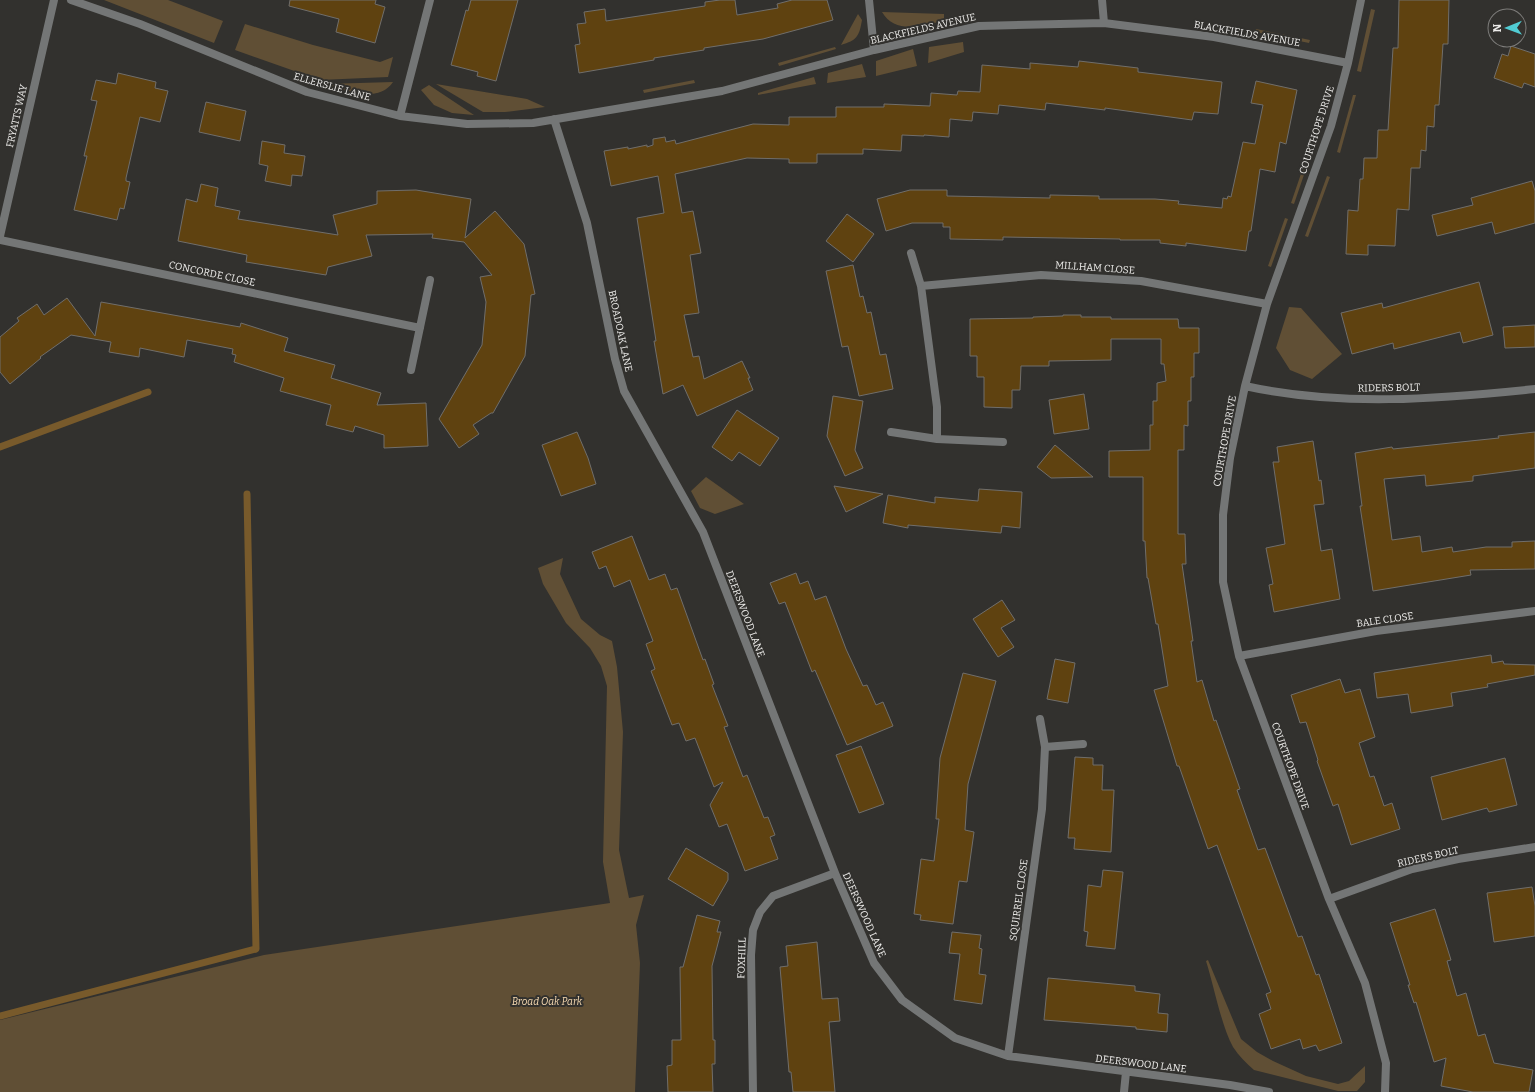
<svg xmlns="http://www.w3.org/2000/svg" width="1535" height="1092" font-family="Bitter,serif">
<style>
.green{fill:#604f35}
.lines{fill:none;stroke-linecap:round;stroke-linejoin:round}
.stream{stroke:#785a2b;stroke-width:7}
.building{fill:#5f4210;stroke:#706e6b}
.street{stroke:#747676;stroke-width:8}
.labels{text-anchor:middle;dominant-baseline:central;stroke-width:4;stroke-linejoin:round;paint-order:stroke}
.street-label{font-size:10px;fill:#eeedeb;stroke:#32312e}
.park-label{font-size:10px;font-style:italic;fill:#f8dbb2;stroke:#32312e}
</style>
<rect width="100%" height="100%" fill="#32312e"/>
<path class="green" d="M 104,0 L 168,0 L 223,21 L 214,43 Z
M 1371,9 L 1375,10 L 1361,72 L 1357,71 Z
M 882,12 L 944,14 L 944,21 C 923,25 895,35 882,12 Z
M 858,14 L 862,20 C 859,37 857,40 841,45 Z
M 245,24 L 313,45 L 380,62 L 393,57 L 388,77 L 320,80 L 235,50 Z
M 1256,29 L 1310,40 L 1309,43 L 1255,32 Z
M 963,42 L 964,52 L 928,63 L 929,47 Z
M 835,47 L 836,49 L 779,66 L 778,63 Z
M 913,49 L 917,66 L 876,76 L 876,61 Z
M 862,64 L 866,77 L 827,83 L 828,73 Z
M 814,77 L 816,84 L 758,95 L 758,93 Z
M 694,80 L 695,83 L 644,93 L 643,90 Z
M 393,82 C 378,104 345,91 325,84 Z
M 436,84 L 527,99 L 545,107 L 505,112 L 483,112 Z
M 429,85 L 474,115 L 452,113 L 434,105 L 421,90 Z
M 1353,95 L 1356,95 L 1340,153 L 1337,152 Z
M 1304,165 L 1307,166 L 1294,204 L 1291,203 Z
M 1327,176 L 1330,177 L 1308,237 L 1305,236 Z
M 1285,218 L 1288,219 L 1271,267 L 1268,266 Z
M 1289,307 L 1301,308 L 1342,354 L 1312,379 L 1290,370 L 1276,348 Z
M 706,477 L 744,504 L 715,514 L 700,508 L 691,491 Z
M 563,558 L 560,574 L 581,619 L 600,635 L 612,641 L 617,667 L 623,732 L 619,850 L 629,898 L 644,895 L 636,925 L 640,963 L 635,1092 L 0,1092 L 0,1020 L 264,955 L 610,903 L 603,862 L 607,686 L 601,666 L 590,648 L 566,623 L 543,584 L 538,568 Z
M 1208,960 L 1241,1039 L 1257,1052 L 1273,1061 L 1306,1076 L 1338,1084 L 1349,1081 L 1365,1066 L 1365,1082 L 1357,1091 L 1338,1091 L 1254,1070 C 1246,1063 1239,1056 1233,1047 C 1221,1025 1214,986 1206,961 Z"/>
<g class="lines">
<path class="stream" d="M 0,447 L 148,392
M 0,1016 L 256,949 L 247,494"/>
</g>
<path class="building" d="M 290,0 L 376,0 L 375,4 L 385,7 L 375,43 L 336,32 L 339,19 L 289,6 Z
M 471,0 L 518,0 L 496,81 L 477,76 L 478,72 L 451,65 L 466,10 L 468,11 Z
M 720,0 L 735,0 L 737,15 L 778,8 L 777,4 L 792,0 L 827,0 L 833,20 L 763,39 L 704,48 L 704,50 L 654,58 L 654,60 L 579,73 L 575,45 L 580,44 L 577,24 L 586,23 L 584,12 L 605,9 L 606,21 L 705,6 L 705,2 Z
M 1399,0 L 1449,0 L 1448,44 L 1443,44 L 1439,105 L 1435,105 L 1434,127 L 1427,126 L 1426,151 L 1421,150 L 1420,168 L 1411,168 L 1409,210 L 1397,209 L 1395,246 L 1368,245 L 1368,255 L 1346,254 L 1348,210 L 1358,211 L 1360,179 L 1363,179 L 1364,158 L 1377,158 L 1378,130 L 1388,130 L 1393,48 L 1398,48 Z
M 1511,46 L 1535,54 L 1535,87 L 1524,83 L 1522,88 L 1494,78 L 1502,54 L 1508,56 Z
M 1079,61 L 1138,68 L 1138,72 L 1222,82 L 1218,114 L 1194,112 L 1192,120 L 1105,108 L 1105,110 L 1046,103 L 1045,110 L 999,105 L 998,114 L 973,112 L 972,121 L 950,119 L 949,137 L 924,135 L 924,136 L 902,135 L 901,151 L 863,149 L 863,154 L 817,154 L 817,163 L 789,163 L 789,159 L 747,158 L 675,174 L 682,213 L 693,211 L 701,253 L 690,255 L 699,313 L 684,315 L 693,357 L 699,356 L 704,379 L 742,361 L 750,378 L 748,378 L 753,390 L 697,416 L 683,385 L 663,394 L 654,341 L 656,341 L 637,218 L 664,213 L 658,176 L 611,186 L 604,151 L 628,147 L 628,149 L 647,145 L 647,147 L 653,145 L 653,139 L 665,137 L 666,142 L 675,140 L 676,144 L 753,124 L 789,125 L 789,117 L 836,117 L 836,107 L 884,107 L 884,104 L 930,106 L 931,93 L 957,95 L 958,91 L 980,92 L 982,65 L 1030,69 L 1030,63 L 1078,67 Z
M 118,73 L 156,82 L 155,88 L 168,91 L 160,122 L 140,117 L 126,178 L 126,181 L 130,182 L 124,209 L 120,208 L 117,220 L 74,210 L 87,156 L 84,156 L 97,101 L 91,100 L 96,80 L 116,84 Z
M 1256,81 L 1297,90 L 1286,144 L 1280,142 L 1275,172 L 1260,169 L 1251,231 L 1249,231 L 1246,251 L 1186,243 L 1186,246 L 1160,243 L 1160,240 L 1120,240 L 1120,239 L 1003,237 L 1003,240 L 950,239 L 950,227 L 943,227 L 943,223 L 912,223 L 886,231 L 877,199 L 910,190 L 947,190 L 947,196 L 1050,198 L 1050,195 L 1099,196 L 1099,199 L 1155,199 L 1179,201 L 1178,204 L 1222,208 L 1223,198 L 1227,199 L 1228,196 L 1231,197 L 1243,142 L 1255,144 L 1263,105 L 1251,103 Z
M 206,102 L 246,111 L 240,141 L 199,132 Z
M 262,141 L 285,145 L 284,153 L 305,156 L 302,176 L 292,175 L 291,186 L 265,181 L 268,166 L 259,164 Z
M 1532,181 L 1535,191 L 1535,223 L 1495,234 L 1492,222 L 1437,236 L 1432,215 L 1473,205 L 1471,198 Z
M 201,184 L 218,188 L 215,206 L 240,211 L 238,219 L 338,235 L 333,215 L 377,204 L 377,191 L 416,190 L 471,199 L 465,238 L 495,211 L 524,244 L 535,294 L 531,295 L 525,356 L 493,413 L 491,413 L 473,425 L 479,434 L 459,448 L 439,419 L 482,345 L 486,302 L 480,277 L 492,275 L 464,242 L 432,238 L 433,234 L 366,235 L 372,256 L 328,267 L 326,275 L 246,262 L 247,255 L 178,241 L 186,199 L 197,202 Z
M 847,214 L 874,234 L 853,262 L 826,241 Z
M 853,265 L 860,297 L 863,296 L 867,313 L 871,312 L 880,355 L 886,354 L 893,389 L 859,396 L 848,346 L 842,347 L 826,271 Z
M 1479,282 L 1493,335 L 1463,343 L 1460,332 L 1394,349 L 1393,343 L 1352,354 L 1341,313 L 1382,303 L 1383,308 Z
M 67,298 L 95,336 L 101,302 L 240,327 L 241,323 L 288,338 L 284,351 L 335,365 L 331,378 L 381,393 L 377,405 L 426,403 L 428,446 L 384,448 L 384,435 L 355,426 L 353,432 L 326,425 L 331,405 L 280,391 L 284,378 L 234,362 L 236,355 L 232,354 L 233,349 L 187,340 L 184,357 L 140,348 L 139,357 L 109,352 L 111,342 L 71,335 L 40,357 L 41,358 L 10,384 L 0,372 L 0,337 L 19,321 L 17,318 L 37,304 L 44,315 Z
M 1063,315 L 1081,315 L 1081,317 L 1111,317 L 1111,319 L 1178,319 L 1179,328 L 1199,328 L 1199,353 L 1194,353 L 1194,377 L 1191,377 L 1191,401 L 1188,401 L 1188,426 L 1184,425 L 1184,450 L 1178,450 L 1178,534 L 1185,534 L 1186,564 L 1182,564 L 1193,641 L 1191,641 L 1197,682 L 1202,680 L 1214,721 L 1216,720 L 1240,789 L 1237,790 L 1258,850 L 1265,848 L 1298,937 L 1302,936 L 1316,975 L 1319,974 L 1342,1043 L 1319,1051 L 1316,1045 L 1303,1049 L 1300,1039 L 1271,1049 L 1259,1014 L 1271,1009 L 1266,994 L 1271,992 L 1217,845 L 1208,849 L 1179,766 L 1177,766 L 1154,690 L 1168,686 L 1158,624 L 1156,624 L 1148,578 L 1147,578 L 1145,541 L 1143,541 L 1143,477 L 1109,477 L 1109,451 L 1150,450 L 1150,425 L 1153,425 L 1153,401 L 1157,401 L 1157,383 L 1166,381 L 1164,364 L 1161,364 L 1161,339 L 1111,339 L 1111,360 L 1049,361 L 1049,366 L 1021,366 L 1020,390 L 1012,390 L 1012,408 L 984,407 L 984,377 L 977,377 L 977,356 L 970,356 L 970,319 L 1033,318 L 1033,317 L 1063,316 Z
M 1535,325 L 1535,347 L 1505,348 L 1503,327 Z
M 1084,394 L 1089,429 L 1054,434 L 1049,400 Z
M 833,396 L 863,401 L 855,450 L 863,468 L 845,476 L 827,436 Z
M 737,410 L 779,438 L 760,466 L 739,452 L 732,461 L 712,447 Z
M 577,432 L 588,458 L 596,484 L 561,496 L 542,445 Z
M 1535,432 L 1535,468 L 1473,476 L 1473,481 L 1426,486 L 1425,475 L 1384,479 L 1392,540 L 1420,536 L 1422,552 L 1452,547 L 1453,552 L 1486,547 L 1512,547 L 1512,542 L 1535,541 L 1535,569 L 1470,570 L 1471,575 L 1373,591 L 1360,506 L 1362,506 L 1355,453 L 1392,447 L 1393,449 L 1499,438 L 1498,436 Z
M 1313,441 L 1319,481 L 1321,480 L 1324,504 L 1314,505 L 1321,551 L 1332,549 L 1340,599 L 1274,612 L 1269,585 L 1273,584 L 1266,548 L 1285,544 L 1273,462 L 1279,462 L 1277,447 Z
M 1055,445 L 1093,477 L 1051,478 L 1037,467 Z
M 834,486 L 883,494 L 846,512 Z
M 979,489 L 1022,492 L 1020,528 L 1002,526 L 1001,533 L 908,525 L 908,528 L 883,523 L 888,495 L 935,503 L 935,497 L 978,501 Z
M 632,536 L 649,580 L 665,574 L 671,590 L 677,588 L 703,660 L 705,659 L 714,684 L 712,685 L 728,726 L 724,727 L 743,777 L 747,775 L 764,818 L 768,817 L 775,835 L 770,837 L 778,859 L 745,871 L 727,824 L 719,827 L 710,805 L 723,782 L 714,787 L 695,738 L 686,741 L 679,723 L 672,725 L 651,671 L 655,669 L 646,644 L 653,641 L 630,580 L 614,587 L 606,566 L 599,569 L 592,552 Z
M 796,573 L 800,584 L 808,581 L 815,600 L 826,596 L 846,649 L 863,686 L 867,685 L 876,705 L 883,702 L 893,726 L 847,745 L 815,670 L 812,672 L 785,602 L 779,604 L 770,583 Z
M 1002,600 L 1015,620 L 1001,628 L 1014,647 L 998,657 L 973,619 Z
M 1491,655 L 1492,663 L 1503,661 L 1504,664 L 1535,665 L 1535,675 L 1487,684 L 1488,687 L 1451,693 L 1453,706 L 1411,713 L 1408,694 L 1377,698 L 1374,673 Z
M 1055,659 L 1075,663 L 1068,703 L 1047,699 Z
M 963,673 L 996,681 L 968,784 L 965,830 L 974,832 L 967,882 L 959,881 L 953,924 L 920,920 L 921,915 L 914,914 L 921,859 L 934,861 L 939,819 L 936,819 L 940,758 Z
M 1340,679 L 1345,693 L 1360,689 L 1375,737 L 1359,743 L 1370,777 L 1374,776 L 1384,806 L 1392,803 L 1400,829 L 1351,845 L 1338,804 L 1333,806 L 1317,761 L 1318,760 L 1306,722 L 1300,723 L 1291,695 Z
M 861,746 L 884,804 L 859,813 L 836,755 Z
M 1075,757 L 1093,758 L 1093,765 L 1103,765 L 1102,790 L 1114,790 L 1111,852 L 1074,849 L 1075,838 L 1068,838 Z
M 1505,758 L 1517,805 L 1489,812 L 1487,808 L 1442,820 L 1431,777 Z
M 686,848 L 728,873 L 728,880 L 713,906 L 668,879 Z
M 1103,870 L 1123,872 L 1115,949 L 1086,946 L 1088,932 L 1084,931 L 1088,885 L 1101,887 Z
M 1532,887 L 1535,906 L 1535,936 L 1494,942 L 1487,893 Z
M 1435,909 L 1451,960 L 1447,961 L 1457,996 L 1466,993 L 1478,1036 L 1485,1034 L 1494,1063 L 1533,1070 L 1529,1092 L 1473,1092 L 1441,1086 L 1446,1058 L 1434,1062 L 1416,1002 L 1414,1003 L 1408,985 L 1410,985 L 1390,923 Z
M 697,915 L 720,921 L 717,932 L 721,932 L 712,966 L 713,1040 L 715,1040 L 715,1064 L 712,1064 L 713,1092 L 668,1092 L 667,1066 L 672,1065 L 672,1040 L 681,1040 L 680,967 L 683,967 Z
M 952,932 L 981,935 L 979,948 L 982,949 L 979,974 L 986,975 L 982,1004 L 954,1000 L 960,954 L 949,953 Z
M 817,942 L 822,999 L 838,998 L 840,1021 L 829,1022 L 835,1092 L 793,1092 L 791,1072 L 789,1072 L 780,967 L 788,966 L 786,946 Z
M 1048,978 L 1135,986 L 1135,991 L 1160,994 L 1158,1013 L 1168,1014 L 1167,1032 L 1136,1029 L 1136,1027 L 1044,1020 Z"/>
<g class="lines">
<path class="street" d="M 71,0 L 140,24 L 307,92 L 400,116 L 467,124 L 533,123 L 722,91 L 874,50 L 979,26 L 1104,23 L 1214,37 L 1348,63
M 869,0 L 874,50
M 1102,0 L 1104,23
M 1361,0 L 1348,63 L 1331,126 L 1267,304 L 1245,386 L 1230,458 L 1223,515 L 1223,582 L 1239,656 L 1329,899 L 1365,983 L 1386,1063 L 1385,1092
M 400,116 L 430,0
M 554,119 L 587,223 L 615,359 L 624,391 L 703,532 L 835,873 L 874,963 L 902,1000 L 955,1038 L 1008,1056 L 1230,1085 L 1269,1092
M 0,236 L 54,0
M 0,240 L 420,328
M 911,253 L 921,286
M 411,370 L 430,280
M 1245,386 C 1340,407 1439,399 1535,389
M 891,432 L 937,439 L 1003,442
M 937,439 L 937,407 L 921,286 L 1041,275 L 1141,281 L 1267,304
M 1239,656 L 1376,631 L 1535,611
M 1045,747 L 1083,744
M 1329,899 L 1412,869 L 1458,859 L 1535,847
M 1008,1056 L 1042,809 L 1045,747 L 1040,719
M 753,1092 L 751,955 L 753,930 L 760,912 L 773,896 L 835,873
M 1124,1092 L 1126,1072"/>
</g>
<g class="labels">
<g class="street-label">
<text transform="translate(923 29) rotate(-13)">BLACKFIELDS AVENUE</text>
<text transform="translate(1247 34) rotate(10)">BLACKFIELDS AVENUE</text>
<text transform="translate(332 87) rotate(16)">ELLERSLIE LANE</text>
<text transform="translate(17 116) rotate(-77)">FRYATTS WAY</text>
<text transform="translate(1317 130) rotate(-72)">COURTHOPE DRIVE</text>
<text transform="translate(1095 268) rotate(4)">MILLHAM CLOSE</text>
<text transform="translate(212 274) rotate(12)">CONCORDE CLOSE</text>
<text transform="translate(620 331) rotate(78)">BROADOAK LANE</text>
<text transform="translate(1389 388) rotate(-1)">RIDERS BOLT</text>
<text transform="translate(1225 441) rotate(-80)">COURTHOPE DRIVE</text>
<text transform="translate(745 614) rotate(69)">DEERSWOOD LANE</text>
<text transform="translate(1385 620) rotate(-8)">BALE CLOSE</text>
<text transform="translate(1290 766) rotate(70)">COURTHOPE DRIVE</text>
<text transform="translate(1428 857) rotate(-13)">RIDERS BOLT</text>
<text transform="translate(1019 900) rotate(-82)">SQUIRREL CLOSE</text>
<text transform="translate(864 915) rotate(66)">DEERSWOOD LANE</text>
<text transform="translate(742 958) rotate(-88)">FOXHILL</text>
<text transform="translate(1141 1064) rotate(7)">DEERSWOOD LANE</text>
</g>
<g class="park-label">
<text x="547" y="1002">Broad Oak Park</text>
</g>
</g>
<g transform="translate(1507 28) rotate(269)"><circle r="19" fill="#32312e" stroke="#7d7c7a"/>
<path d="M0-3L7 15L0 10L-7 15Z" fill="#51ccd3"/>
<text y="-6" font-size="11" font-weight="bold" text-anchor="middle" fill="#eeedeb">N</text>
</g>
</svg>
